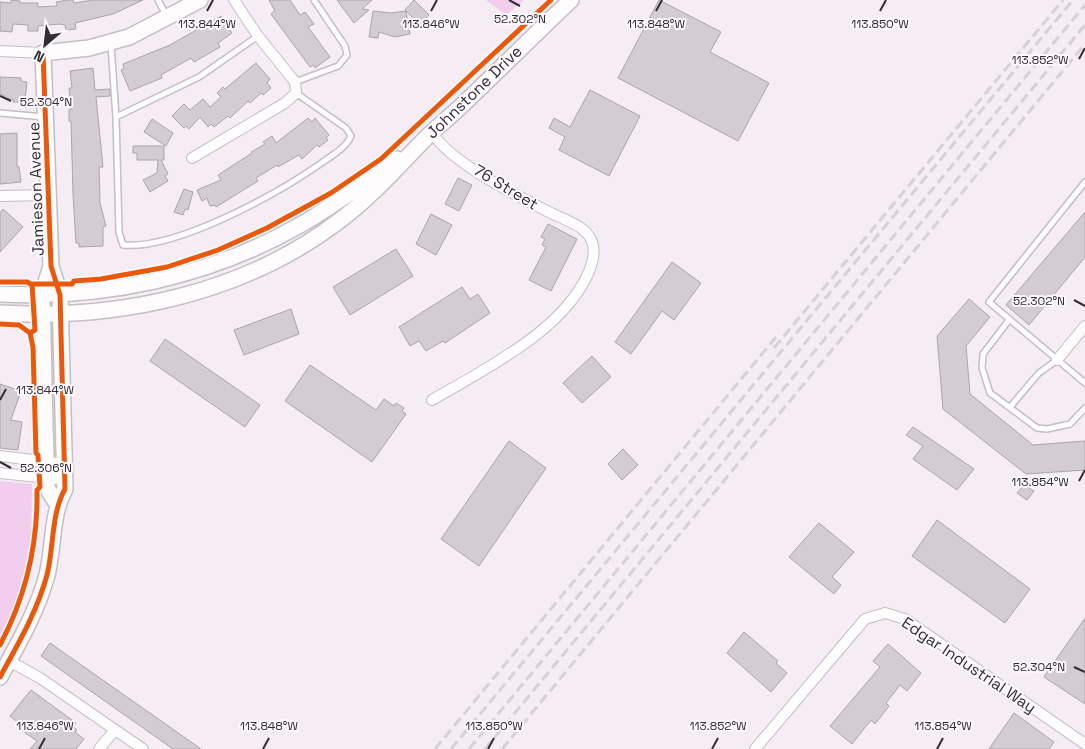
<svg xmlns="http://www.w3.org/2000/svg" width="1085" height="749" font-family="'Space Grotesk',sans-serif">
<style>
.green{fill:#f2cdee}
.building{fill:#d3ccd2;stroke:#aba4aa}
.lines{fill:none;stroke-linecap:round;stroke-linejoin:round}
.lane-casing{stroke:#c5bec4;stroke-width:8}
.street-casing{stroke:#c5bec4;stroke-width:12}
.secondary-casing{stroke:#c5bec4;stroke-width:18}
.lane{stroke:#fefcfd;stroke-width:5}
.street{stroke:#fefcfd;stroke-width:10}
.secondary{stroke:#fefcfd;stroke-width:15}
.rail{stroke:#d5d2d5;stroke-width:3;stroke-dasharray:10 5;stroke-linecap:butt}
.cycleway-casing{stroke:#fefafd;stroke-width:8}
.cycleway{stroke:#e8590c;stroke-width:5}
.ticks{fill:none;stroke:#332c32;stroke-width:2}
.labels{text-anchor:middle;dominant-baseline:central;stroke-width:4;stroke-linejoin:round;paint-order:stroke}
.street-label{font-size:16px;fill:#332c32;stroke:#fefafd}
.ticks-label{font-size:12px;text-anchor:middle;fill:#332c32;stroke:#fefafd;stroke-width:4;stroke-linejoin:round;paint-order:stroke}
</style>
<rect width="100%" height="100%" fill="#f5ecf4"/>
<path class="green" d="M 486,0 L 524,0 L 506,15 Z
M 0,481 L 32,484 L 31,553 L 10,623 L 0,641 Z"/>
<path class="building" d="M 11,0 L 20,1 L 20,3 L 38,3 L 38,7 L 57,6 L 56,2 L 67,0 L 73,0 L 74,3 L 93,0 L 143,0 L 113,14 L 75,23 L 76,29 L 66,30 L 65,25 L 60,24 L 38,26 L 38,31 L 28,31 L 28,25 L 13,24 L 12,32 L 0,31 L 0,2 L 11,3 Z
M 269,0 L 290,0 L 300,15 L 305,12 L 314,24 L 308,27 L 330,57 L 315,68 L 314,65 L 310,67 L 271,14 L 275,11 Z
M 337,0 L 372,0 L 362,9 L 369,10 L 354,23 Z
M 414,0 L 429,15 L 420,25 L 405,10 Z
M 659,0 L 721,32 L 710,52 L 769,83 L 738,141 L 618,78 Z
M 373,11 L 391,13 L 406,11 L 410,34 L 395,37 L 379,32 L 378,38 L 369,37 Z
M 221,16 L 232,33 L 218,43 L 220,47 L 194,62 L 191,58 L 161,75 L 162,78 L 130,91 L 121,70 L 124,69 L 123,64 L 170,45 Z
M 256,63 L 270,79 L 267,83 L 271,88 L 263,95 L 261,93 L 250,103 L 248,101 L 230,118 L 228,116 L 214,127 L 211,124 L 208,127 L 200,117 L 189,129 L 186,126 L 184,128 L 172,116 L 184,104 L 190,110 L 203,99 L 210,107 L 221,97 L 217,93 L 223,87 L 225,89 Z
M 93,68 L 95,90 L 110,89 L 110,96 L 96,97 L 103,167 L 99,167 L 100,203 L 106,226 L 103,227 L 103,246 L 79,247 L 79,243 L 76,243 L 73,194 L 71,121 L 69,121 L 69,110 L 71,109 L 69,88 L 72,88 L 70,71 Z
M 0,77 L 21,78 L 21,81 L 27,82 L 25,100 L 21,99 L 21,102 L 13,102 L 13,99 L 4,98 L 4,95 L 0,95 Z
M 590,90 L 640,116 L 609,176 L 559,150 L 565,137 L 549,128 L 554,118 L 570,127 Z
M 308,118 L 312,122 L 315,118 L 329,135 L 326,138 L 328,140 L 319,147 L 317,145 L 302,159 L 299,155 L 278,167 L 277,165 L 256,178 L 258,181 L 216,207 L 215,205 L 210,206 L 207,198 L 202,201 L 197,190 L 221,180 L 218,175 L 252,153 L 251,152 L 265,144 L 263,142 L 272,136 L 276,143 Z
M 152,119 L 173,133 L 166,146 L 144,132 Z
M 17,133 L 17,167 L 19,167 L 21,182 L 0,184 L 0,134 Z
M 133,146 L 164,146 L 164,160 L 161,160 L 168,174 L 165,176 L 168,181 L 150,192 L 143,180 L 157,173 L 158,160 L 137,160 L 137,153 L 133,153 Z
M 458,178 L 472,185 L 459,211 L 445,204 Z
M 184,189 L 193,192 L 188,210 L 185,209 L 183,215 L 174,212 Z
M 3,209 L 23,227 L 0,252 L 0,213 Z
M 1085,212 L 1085,257 L 1029,325 L 1006,305 Z
M 431,214 L 452,225 L 436,255 L 416,244 Z
M 548,224 L 577,239 L 551,291 L 529,280 L 546,247 L 542,245 L 545,239 L 541,237 Z
M 396,249 L 413,276 L 350,315 L 333,287 Z
M 672,262 L 701,283 L 674,320 L 662,311 L 631,354 L 615,342 Z
M 462,287 L 470,299 L 478,294 L 490,313 L 445,343 L 443,341 L 426,351 L 419,341 L 410,346 L 399,327 Z
M 969,299 L 990,317 L 966,346 L 970,394 L 1033,445 L 1085,441 L 1085,470 L 1026,474 L 943,409 L 937,336 Z
M 291,309 L 299,334 L 244,355 L 234,330 Z
M 165,339 L 260,405 L 245,427 L 150,361 Z
M 592,356 L 611,377 L 582,403 L 563,383 Z
M 310,365 L 376,410 L 384,399 L 394,406 L 396,403 L 404,408 L 402,411 L 406,414 L 372,462 L 285,401 Z
M 0,384 L 21,391 L 11,420 L 22,422 L 18,450 L 0,448 Z
M 913,427 L 974,469 L 957,490 L 913,459 L 923,446 L 906,435 Z
M 509,441 L 546,468 L 479,566 L 441,539 Z
M 623,449 L 638,465 L 622,480 L 608,464 Z
M 1024,485 L 1034,491 L 1027,500 L 1017,493 Z
M 937,520 L 1030,589 L 1005,623 L 912,556 Z
M 819,523 L 854,552 L 832,577 L 841,585 L 834,594 L 789,557 Z
M 1085,618 L 1085,704 L 1044,677 Z
M 744,632 L 778,661 L 776,663 L 787,673 L 771,692 L 727,653 Z
M 50,643 L 184,737 L 201,749 L 173,749 L 41,656 Z
M 888,644 L 921,673 L 907,691 L 900,685 L 886,703 L 889,706 L 875,724 L 871,720 L 852,744 L 830,726 L 880,667 L 873,661 Z
M 31,690 L 76,723 L 73,726 L 77,730 L 75,732 L 84,739 L 76,749 L 30,749 L 37,741 L 17,727 L 20,724 L 10,716 Z
M 1014,713 L 1054,742 L 1049,749 L 989,749 Z"/>
<g class="lines">
<g class="lane-casing">
<path id="lane" d="M 158,0 L 166,15
M 111,45 L 116,117 L 119,232 L 123,245 C 176,250 277,194 320,164 C 331,156 346,148 351,136 L 346,128 L 296,93
M 295,82 L 338,66 L 347,55 L 345,46 L 314,0
M 0,113 L 44,117
M 116,117 L 199,77 L 258,36
M 1085,182 L 989,302 L 1085,383
M 1009,320 L 983,354 L 982,368 L 990,393 L 1037,428 L 1047,429 L 1070,424 L 1085,408
M 1010,407 L 1039,373 L 1057,360"/>
</g>
<g class="street-casing">
<path id="street" d="M 0,51 L 43,53
M 192,158 L 285,103 L 296,93 L 295,82 L 258,36 L 234,0
M 0,196 L 49,195
M 1057,360 L 1085,326
M 432,400 C 485,369 567,329 590,269 C 596,253 596,239 581,228 C 571,221 558,217 547,211 C 514,194 452,163 432,133
M 0,456 L 65,464
M 0,473 L 65,480
M 9,661 L 40,678 L 143,749
M 99,749 L 115,730
M 755,749 L 865,619 L 885,613 L 905,619 L 1085,744"/>
</g>
<g class="secondary-casing">
<path id="secondary" d="M 51,266 L 42,295 L 45,426 L 47,488 L 57,504
M 0,294 C 104,299 209,277 300,225 C 334,206 365,182 397,159
M 0,313 C 118,320 243,294 339,221 C 370,198 394,171 421,143 C 432,131 445,121 457,110 C 495,74 533,36 571,0
M 0,677 C 18,644 37,612 47,575 C 54,547 51,514 65,489 L 60,295 L 51,266 L 43,53 L 89,48 L 129,37 L 200,0"/>
</g>
<use href="#lane" class="lane"/>
<use href="#street" class="street"/>
<use href="#secondary" class="secondary"/>
<path class="rail" d="M 774,348 L 1063,0
M 435,749 L 776,337
M 451,749 L 1073,0
M 469,749 L 1085,5
M 485,749 L 1085,25
M 502,749 L 1085,44"/>
<g class="cycleway-casing">
<path id="cycleway" d="M 0,282 L 28,282 L 30,284 L 72,284 L 74,281 L 101,279 L 167,267 L 218,250 L 267,228 L 331,193 L 381,159 L 551,0
M 0,324 L 19,325 L 30,333 L 35,330 L 32,284
M 0,645 C 26,596 38,545 37,490 L 40,487 L 38,455 L 36,453 L 33,347 L 30,333
M 0,677 C 18,644 37,612 47,575 C 54,547 51,514 65,489 L 60,295 L 51,266 L 43,53"/>
</g>
<use href="#cycleway" class="cycleway"/>
</g>
<path class="ticks" d="M 509,0 L 520,6M 207,11 L 213,0M 431,11 L 437,0M 656,11 L 662,0M 880,11 L 886,0M 1079,59 L 1085,48M 0,96 L 11,101M 1074,300 L 1085,306M 0,400 L 6,389M 0,462 L 11,468M 1079,481 L 1085,470M 1074,667 L 1085,672M 39,749 L 45,738M 263,749 L 269,738M 488,749 L 494,738M 712,749 L 718,738M 937,749 L 943,738"/>
<g class="labels">
<g class="street-label">
<text transform="translate(474 92) rotate(-44)">Johnstone Drive</text>
<text transform="translate(506 187) rotate(31)">76 Street</text>
<text transform="translate(36 189) rotate(-92)">Jamieson Avenue</text>
<text transform="translate(969 665) rotate(34)">Edgar Industrial Way</text>
</g>
</g>
<g class="ticks-label">
<text x="520" y="23">52.302°N</text>
<text x="207" y="28">113.844°W</text>
<text x="431" y="28">113.846°W</text>
<text x="656" y="28">113.848°W</text>
<text x="880" y="28">113.850°W</text>
<text x="1040" y="64">113.852°W</text>
<text x="46" y="106">52.304°N</text>
<text x="1039" y="305">52.302°N</text>
<text x="45" y="394">113.844°W</text>
<text x="46" y="472">52.306°N</text>
<text x="1040" y="486">113.854°W</text>
<text x="1039" y="671">52.304°N</text>
<text x="45" y="730">113.846°W</text>
<text x="269" y="730">113.848°W</text>
<text x="494" y="730">113.850°W</text>
<text x="718" y="730">113.852°W</text>
<text x="943" y="730">113.854°W</text>
</g>
<g transform="translate(45 45) rotate(208)" stroke="#fefafd" stroke-width="4" paint-order="stroke">
<path d="M0-4L9 19L0 12L-9 19Z" fill="#332c32"/>
<text y="-8" font-size="14" font-weight="bold" text-anchor="middle" fill="#332c32">N</text>
</g>
</svg>
